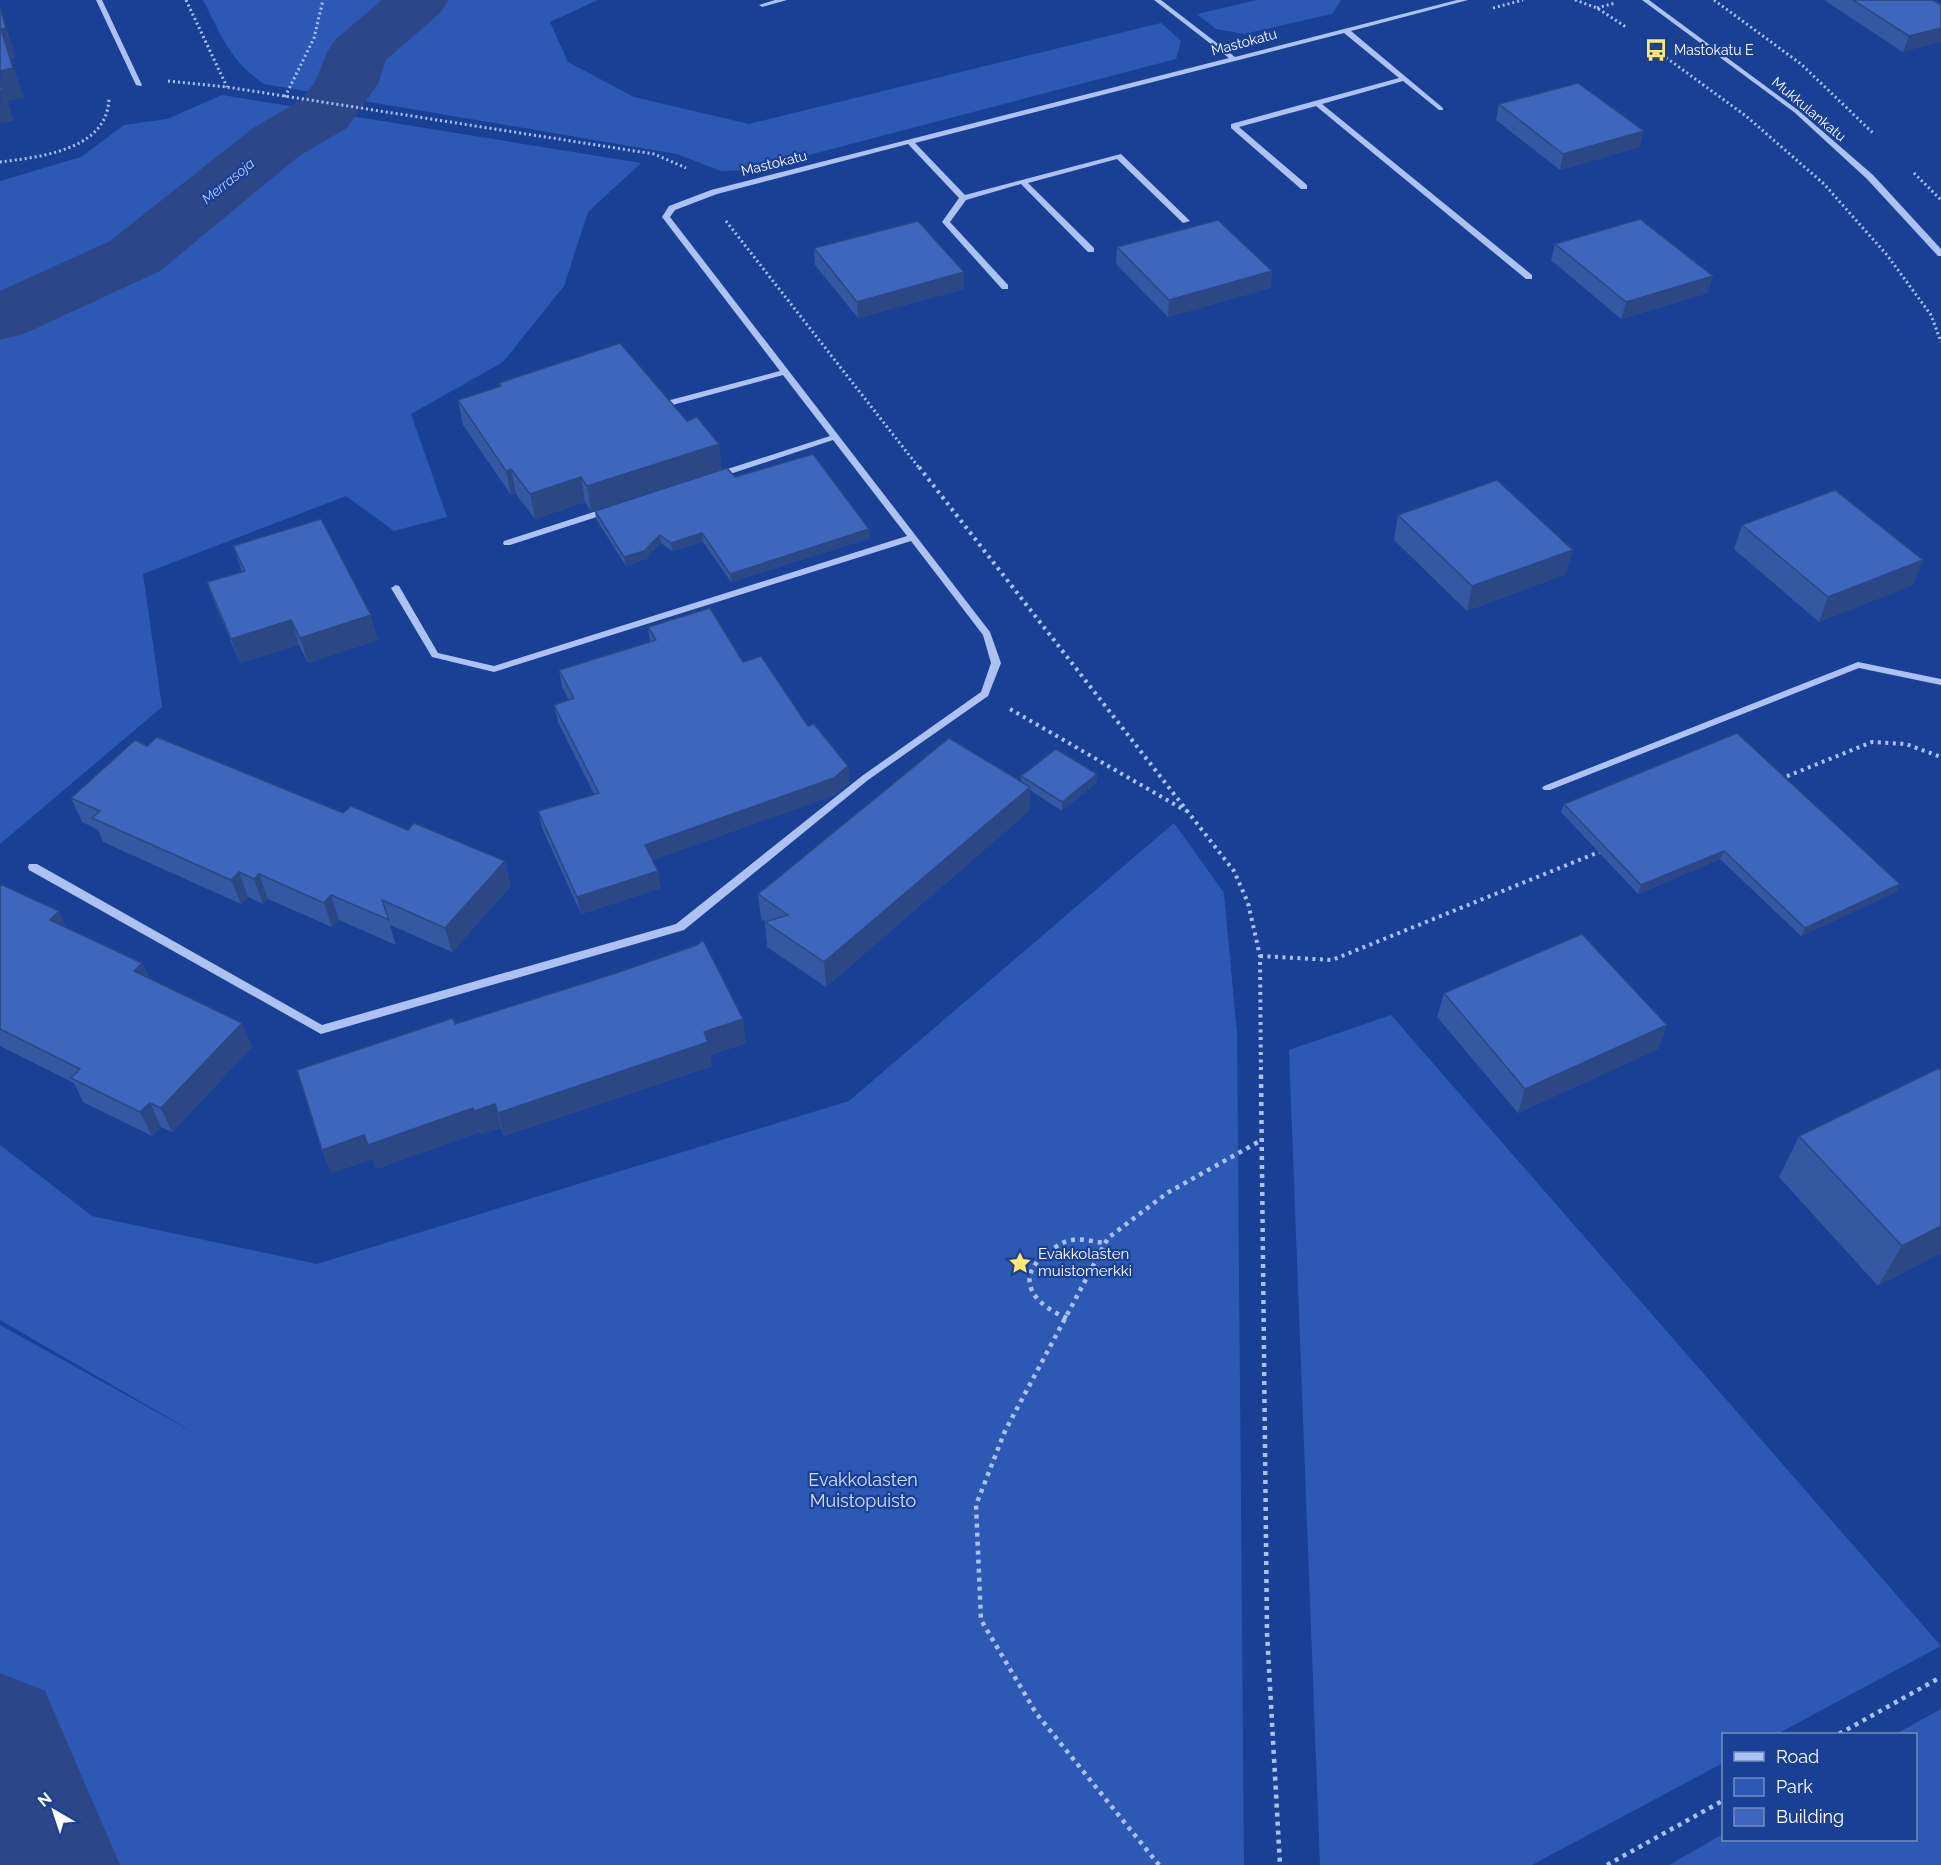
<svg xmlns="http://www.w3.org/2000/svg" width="1941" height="1865" font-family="Raleway,sans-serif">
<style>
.green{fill:#2d58b4}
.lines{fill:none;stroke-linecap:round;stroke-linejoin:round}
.river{fill:#2c4788;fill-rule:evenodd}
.path-far2{stroke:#acc2f0;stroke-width:3;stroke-dasharray:2 3;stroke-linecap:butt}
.path-far1{stroke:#acc2f0;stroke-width:4;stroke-dasharray:3 4.5;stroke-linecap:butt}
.path{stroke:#acc2f0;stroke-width:4.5;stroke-dasharray:4 5;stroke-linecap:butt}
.minor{fill:#acc2f0;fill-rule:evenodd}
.wall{fill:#3558a2}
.shaded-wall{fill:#2b4784}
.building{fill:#3e66bc;stroke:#2b4784;stroke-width:1.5}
.labels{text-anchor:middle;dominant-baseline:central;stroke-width:4.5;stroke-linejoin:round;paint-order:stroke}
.far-street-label{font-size:14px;fill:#fff;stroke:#1a4096}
.far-poi-label{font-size:14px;fill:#fff;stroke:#1a4096;text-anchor:start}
.far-water-label{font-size:14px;font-style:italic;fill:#b9cdf7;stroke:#1a4096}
.poi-label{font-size:15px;fill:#fff;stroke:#1a4096;text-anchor:start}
.near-park-label{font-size:18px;fill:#d3e0fb;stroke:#1a4096}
</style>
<rect width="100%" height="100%" fill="#1a4096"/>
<path class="green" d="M 203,0 L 598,0 L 550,22 L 568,62 L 634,97 L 749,124 L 1161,23 L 1181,41 L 1176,59 L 751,170 L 721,171 L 677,154 L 264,84 C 230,61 221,35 203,0 Z
M 1257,0 L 1341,0 L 1332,14 L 1244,34 L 1216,29 L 1197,14 Z
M 222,95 L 641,163 L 588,212 L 564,286 L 503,362 L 411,414 L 447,517 L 394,531 L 346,496 L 143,574 L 162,707 L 0,844 L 0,181 L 81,157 L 124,125 L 167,119 Z
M 1174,823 L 1224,893 L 1237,1034 L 1244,1865 L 11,1865 L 0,1837 L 0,1325 L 200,1436 L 0,1320 L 0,1145 L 92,1216 L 317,1264 L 849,1101 Z
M 1391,1015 L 1941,1646 L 1777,1734 L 1724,1734 L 1723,1763 L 1532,1865 L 1320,1865 L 1289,1050 Z
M 1941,1709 L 1941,1865 L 1669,1865 L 1723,1834 L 1724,1840 L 1916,1840 L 1916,1734 L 1896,1734 Z"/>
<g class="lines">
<path class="river" d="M 382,0 L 449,0 L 440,13 L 386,60 L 378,84 L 347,128 L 299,156 L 160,271 L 26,333 L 0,340 L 0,291 L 110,241 L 253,128 L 301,100 L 315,82 L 327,52 L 336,39 Z
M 0,1673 L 45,1691 L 120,1865 L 0,1865 Z"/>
<path class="path-far2" d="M 186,0 L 227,87
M 1575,0 L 1597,8 L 1626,27
M 1714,0 L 1801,64 L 1874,134
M 1493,8 L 1523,0
M 1597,8 L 1615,3
M 1646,43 L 1746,116 L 1824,184 L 1887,255 L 1931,315 L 1941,342
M 168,81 L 227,87 L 654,154 L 686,168
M 285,97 L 314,38 L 323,0
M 0,162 C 40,157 108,150 109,98
M 1914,173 L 1941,200
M 726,221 L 920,469"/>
<path class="path-far1" d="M 919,467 L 1234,871 L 1248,903 L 1260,956 L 1261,1077
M 1010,709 L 1186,811
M 1780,779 L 1872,742 L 1906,744 L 1941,757
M 1260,956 L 1332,960 L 1604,850"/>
<path class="path" d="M 1261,1075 L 1267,1633 L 1280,1865
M 1067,1318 C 1037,1306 1011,1280 1047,1253 C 1054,1248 1063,1241 1072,1240 C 1083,1238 1094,1242 1105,1243
M 1839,1734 L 1941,1677
M 1159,1865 L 1036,1713 L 981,1620 L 976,1505 L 1005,1431 L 1108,1238 L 1167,1193 L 1260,1141
M 1607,1865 L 1724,1800"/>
<path class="minor" d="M 96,0 L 102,0 L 142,85 L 141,86 L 136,85 Z
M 775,0 L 787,0 L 762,7 L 759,5 Z
M 1154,0 L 1161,0 L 1235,57 L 1457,0 L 1468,0 L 1351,31 L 1443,108 L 1443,110 L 1439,110 L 1403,81 L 1322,104 L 1532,275 L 1532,279 L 1526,279 L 1316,106 L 1239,127 L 1307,185 L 1307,189 L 1301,189 L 1231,128 L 1231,124 L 1399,78 L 1344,33 L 915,143 L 965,195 L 1121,154 L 1190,221 L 1183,223 L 1117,159 L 1028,183 L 1094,248 L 1094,252 L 1088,252 L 1021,184 L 966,200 L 950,222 L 1008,285 L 1008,289 L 1002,289 L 942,222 L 959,198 L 908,144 L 717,194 L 675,210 L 670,217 L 990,632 L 1001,663 L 988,696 L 868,780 L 684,930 L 321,1034 L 29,870 L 28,867 L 29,864 L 37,864 L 322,1025 L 676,924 L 862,776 L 981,692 L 991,663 L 983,635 L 911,541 L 494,672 L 432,657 L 391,588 L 396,585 L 399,586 L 438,653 L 494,666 L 907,536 L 833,440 L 721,477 L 715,477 L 715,473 L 830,436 L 783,375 L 665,407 L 659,407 L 659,403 L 780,371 L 662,217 L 669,206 L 711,190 L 1229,58 Z
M 1642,0 L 1649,0 L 1798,110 L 1873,175 L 1941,249 L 1941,256 L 1938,256 L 1867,179 L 1794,112 Z
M 609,507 L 613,510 L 612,512 L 510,545 L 504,545 L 503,543 L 504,541 Z
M 1858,662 L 1941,679 L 1941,685 L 1859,668 L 1550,790 L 1544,790 L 1542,788 L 1544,786 Z"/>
</g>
<path class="wall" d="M 1824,0 L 1933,0 L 1903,52 Z
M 1499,104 L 1640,147 L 1560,170 L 1496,120 Z
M 1555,244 L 1708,293 L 1621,319 L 1551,260 Z
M 1117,247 L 1272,271 L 1270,288 L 1168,317 L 1116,264 Z
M 814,248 L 964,272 L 964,289 L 858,318 L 815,265 Z
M 499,383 L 722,469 L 591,511 L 585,502 L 535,519 L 516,494 L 511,495 L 463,425 L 458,400 L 499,387 Z
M 735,477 L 870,538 L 731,582 L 703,542 L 672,551 L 661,543 L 646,559 L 626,566 L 596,519 L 595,511 Z
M 1398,515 L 1566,574 L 1467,611 L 1394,540 Z
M 1742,525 L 1913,585 L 1819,622 L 1734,549 Z
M 233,546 L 378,640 L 308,663 L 299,645 L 240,663 L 216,607 L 207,582 L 242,572 Z
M 648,627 L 743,662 L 848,766 L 849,783 L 835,795 L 652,860 L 661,888 L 581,914 L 542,828 L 538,811 L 594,794 L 558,722 L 554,705 L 569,700 L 562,687 L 559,670 L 650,642 Z
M 147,746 L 343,813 L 511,886 L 452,952 L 390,925 L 396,945 L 339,920 L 332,927 L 268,899 L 263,904 L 248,897 L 241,904 L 103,842 L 98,830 L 82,822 L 71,798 Z
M 1097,774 L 1096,783 L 1062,811 L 1030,790 L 1029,811 L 826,987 L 767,947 L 765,922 L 766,922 L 761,919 L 758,894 L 1021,781 L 1021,776 Z
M 1564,804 L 1900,884 L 1896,892 L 1801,936 L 1720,859 L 1638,894 L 1561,812 Z
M 0,884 L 59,911 L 66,928 L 142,963 L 149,978 L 242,1023 L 252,1047 L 172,1132 L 161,1127 L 152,1136 L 83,1102 L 74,1083 L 0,1046 Z
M 1444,993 L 1667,1025 L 1658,1049 L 1518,1113 L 1437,1017 Z
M 455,1024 L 746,1043 L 710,1055 L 712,1066 L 504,1136 L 501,1128 L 481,1134 L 480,1132 L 376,1169 L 373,1159 L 331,1173 L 322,1150 Z
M 1799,1136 L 1941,1253 L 1878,1286 L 1779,1177 Z"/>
<path class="shaded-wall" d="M 0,6 L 16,58 L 11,59 L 24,98 L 8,101 L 14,121 L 0,124 L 1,29 Z
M 1941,28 L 1941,42 L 1903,52 L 1909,36 Z
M 1644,131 L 1640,147 L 1560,170 L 1563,154 Z
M 1272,271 L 1270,288 L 1168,317 L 1169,300 Z
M 964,272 L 964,289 L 858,318 L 857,302 Z
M 1713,276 L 1708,293 L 1621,319 L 1626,302 Z
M 719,444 L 722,469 L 591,511 L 587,486 Z
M 511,469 L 516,494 L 511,495 L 506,471 Z
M 581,477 L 585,502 L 535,519 L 530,494 Z
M 869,529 L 870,538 L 731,582 L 730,574 Z
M 702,533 L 703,542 L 672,551 L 671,543 Z
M 660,535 L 661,543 L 646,559 L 626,566 L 624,557 Z
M 1573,550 L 1566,574 L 1467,611 L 1472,586 Z
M 1923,560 L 1913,585 L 1819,622 L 1828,597 Z
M 371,615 L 378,640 L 308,663 L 300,638 Z
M 291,620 L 299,645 L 240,663 L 231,639 Z
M 848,766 L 849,783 L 835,795 L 648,862 L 645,845 Z
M 1097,774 L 1096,783 L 1062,811 L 1062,802 Z
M 1030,787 L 1029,811 L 826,987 L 824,962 Z
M 1724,851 L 1720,859 L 1638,894 L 1641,885 Z
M 505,861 L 511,886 L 452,952 L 445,928 Z
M 658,871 L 661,888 L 581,914 L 577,897 Z
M 239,872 L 248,897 L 241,904 L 231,880 Z
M 259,874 L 268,899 L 263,904 L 254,879 Z
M 1900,884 L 1896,892 L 1801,936 L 1805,928 Z
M 331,895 L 339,920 L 332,927 L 324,903 Z
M 59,911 L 70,936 L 50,920 Z
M 142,963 L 153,988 L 134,971 Z
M 743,1019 L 746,1043 L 710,1055 L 712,1066 L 504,1136 L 498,1113 L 704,1032 Z
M 242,1023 L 252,1047 L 172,1132 L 161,1108 Z
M 1667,1025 L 1658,1049 L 1518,1113 L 1525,1089 Z
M 150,1103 L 161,1127 L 152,1136 L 140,1112 Z
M 495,1104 L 501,1128 L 481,1134 L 474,1111 Z
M 473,1108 L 480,1132 L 376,1169 L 373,1159 L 331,1173 L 322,1150 L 364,1135 Z
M 1941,1226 L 1941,1253 L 1878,1286 L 1902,1246 Z"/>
<path class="building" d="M 1853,0 L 1933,0 L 1941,5 L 1941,28 L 1909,36 Z
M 0,8 L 6,28 L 1,29 L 13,68 L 0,71 Z
M 0,80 L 3,91 L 0,91 Z
M 1578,83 L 1644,131 L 1563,154 L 1499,104 Z
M 1640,219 L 1713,276 L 1626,302 L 1555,244 Z
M 1218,220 L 1272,271 L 1169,300 L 1117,247 Z
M 918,221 L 964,272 L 857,302 L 814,248 Z
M 620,343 L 687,421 L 697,417 L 719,444 L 587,486 L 581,477 L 530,494 L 511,469 L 506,471 L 458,400 L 501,386 L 499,383 Z
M 813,454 L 869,529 L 730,574 L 702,533 L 671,543 L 660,535 L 644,551 L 624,557 L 595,511 L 727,468 L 735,477 Z
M 1497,480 L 1573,550 L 1472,586 L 1398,515 Z
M 1835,490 L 1923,560 L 1828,597 L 1742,525 Z
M 321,519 L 371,615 L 300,638 L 291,620 L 231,639 L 207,582 L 245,571 L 233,546 Z
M 710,608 L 743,662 L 761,656 L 808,726 L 814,724 L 848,766 L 834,778 L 645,845 L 658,871 L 577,897 L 538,811 L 599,793 L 554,705 L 574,698 L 559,670 L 656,640 L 648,627 Z
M 1737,733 L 1900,884 L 1805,928 L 1724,851 L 1641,885 L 1564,804 Z
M 157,737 L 343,813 L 351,806 L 408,830 L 414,823 L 505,861 L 445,928 L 382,900 L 389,920 L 331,895 L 324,903 L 259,874 L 254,879 L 239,872 L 231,880 L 92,818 L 100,811 L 71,798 L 135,740 L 147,746 Z
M 949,738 L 1030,787 L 824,962 L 765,922 L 788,915 L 758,894 Z
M 1056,749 L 1097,774 L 1062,802 L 1021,776 Z
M 0,884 L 59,911 L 50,920 L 142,963 L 134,971 L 242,1023 L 161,1108 L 150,1103 L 140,1112 L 71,1078 L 80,1069 L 0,1029 Z
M 1582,934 L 1667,1025 L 1525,1089 L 1444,993 Z
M 703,940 L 743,1019 L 704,1032 L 708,1042 L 498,1113 L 495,1104 L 474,1111 L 473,1108 L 368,1145 L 364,1135 L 322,1150 L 297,1070 L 453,1018 L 455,1024 L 616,973 L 697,945 Z
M 1939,1068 L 1941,1071 L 1941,1226 L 1902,1246 L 1799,1136 Z"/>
<defs>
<g id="bus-bare" transform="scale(1.8)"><path d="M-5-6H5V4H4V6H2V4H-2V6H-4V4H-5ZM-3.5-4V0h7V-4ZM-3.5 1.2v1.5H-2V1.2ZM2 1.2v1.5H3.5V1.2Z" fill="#ffe86b" stroke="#1a4096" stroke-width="2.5" paint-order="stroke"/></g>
<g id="sight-bare" transform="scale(1.8)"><path d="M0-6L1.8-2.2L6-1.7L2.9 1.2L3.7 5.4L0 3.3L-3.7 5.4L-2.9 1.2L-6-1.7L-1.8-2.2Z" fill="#ffe86b" stroke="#1a4096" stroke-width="2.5" paint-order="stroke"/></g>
</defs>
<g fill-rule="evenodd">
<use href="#bus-bare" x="1656" y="50"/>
<use href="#sight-bare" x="1020" y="1263"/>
</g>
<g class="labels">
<g class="far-street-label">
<text transform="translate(1244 42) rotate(-15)">Mastokatu</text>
<text transform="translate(1809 109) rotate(40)">Mukkulankatu</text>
<text transform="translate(774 163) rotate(-14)">Mastokatu</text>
</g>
<g class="far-poi-label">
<text x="1674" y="50">Mastokatu E</text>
</g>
<g class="far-water-label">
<text transform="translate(228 181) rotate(-39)">Merrasoja</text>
</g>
<g class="poi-label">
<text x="1038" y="1254">Evakkolasten<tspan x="1038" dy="17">muistomerkki</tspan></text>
</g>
<g class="near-park-label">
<text x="863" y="1479">Evakkolasten<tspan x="863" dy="21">Muistopuisto</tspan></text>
</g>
</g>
<rect x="1722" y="1733" width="195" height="108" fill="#1a4096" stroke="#768cc0" stroke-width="1.5"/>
<rect x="1734" y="1752" width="30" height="9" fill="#acc2f0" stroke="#768cc0" stroke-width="1.5"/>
<text x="1776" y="1763" font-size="18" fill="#ffffff">Road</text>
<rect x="1734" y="1778" width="30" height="18" fill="#2d58b4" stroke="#768cc0" stroke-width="1.5"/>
<text x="1776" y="1793" font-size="18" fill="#ffffff">Park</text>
<rect x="1734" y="1808" width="30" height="18" fill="#3e66bc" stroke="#768cc0" stroke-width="1.5"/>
<text x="1776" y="1823" font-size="18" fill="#ffffff">Building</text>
<g transform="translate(54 1811) rotate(321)" stroke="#1a4096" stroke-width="4.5" paint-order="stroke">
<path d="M0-4.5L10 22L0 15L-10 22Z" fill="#ffffff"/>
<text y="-9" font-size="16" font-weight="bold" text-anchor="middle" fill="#ffffff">N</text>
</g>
</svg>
